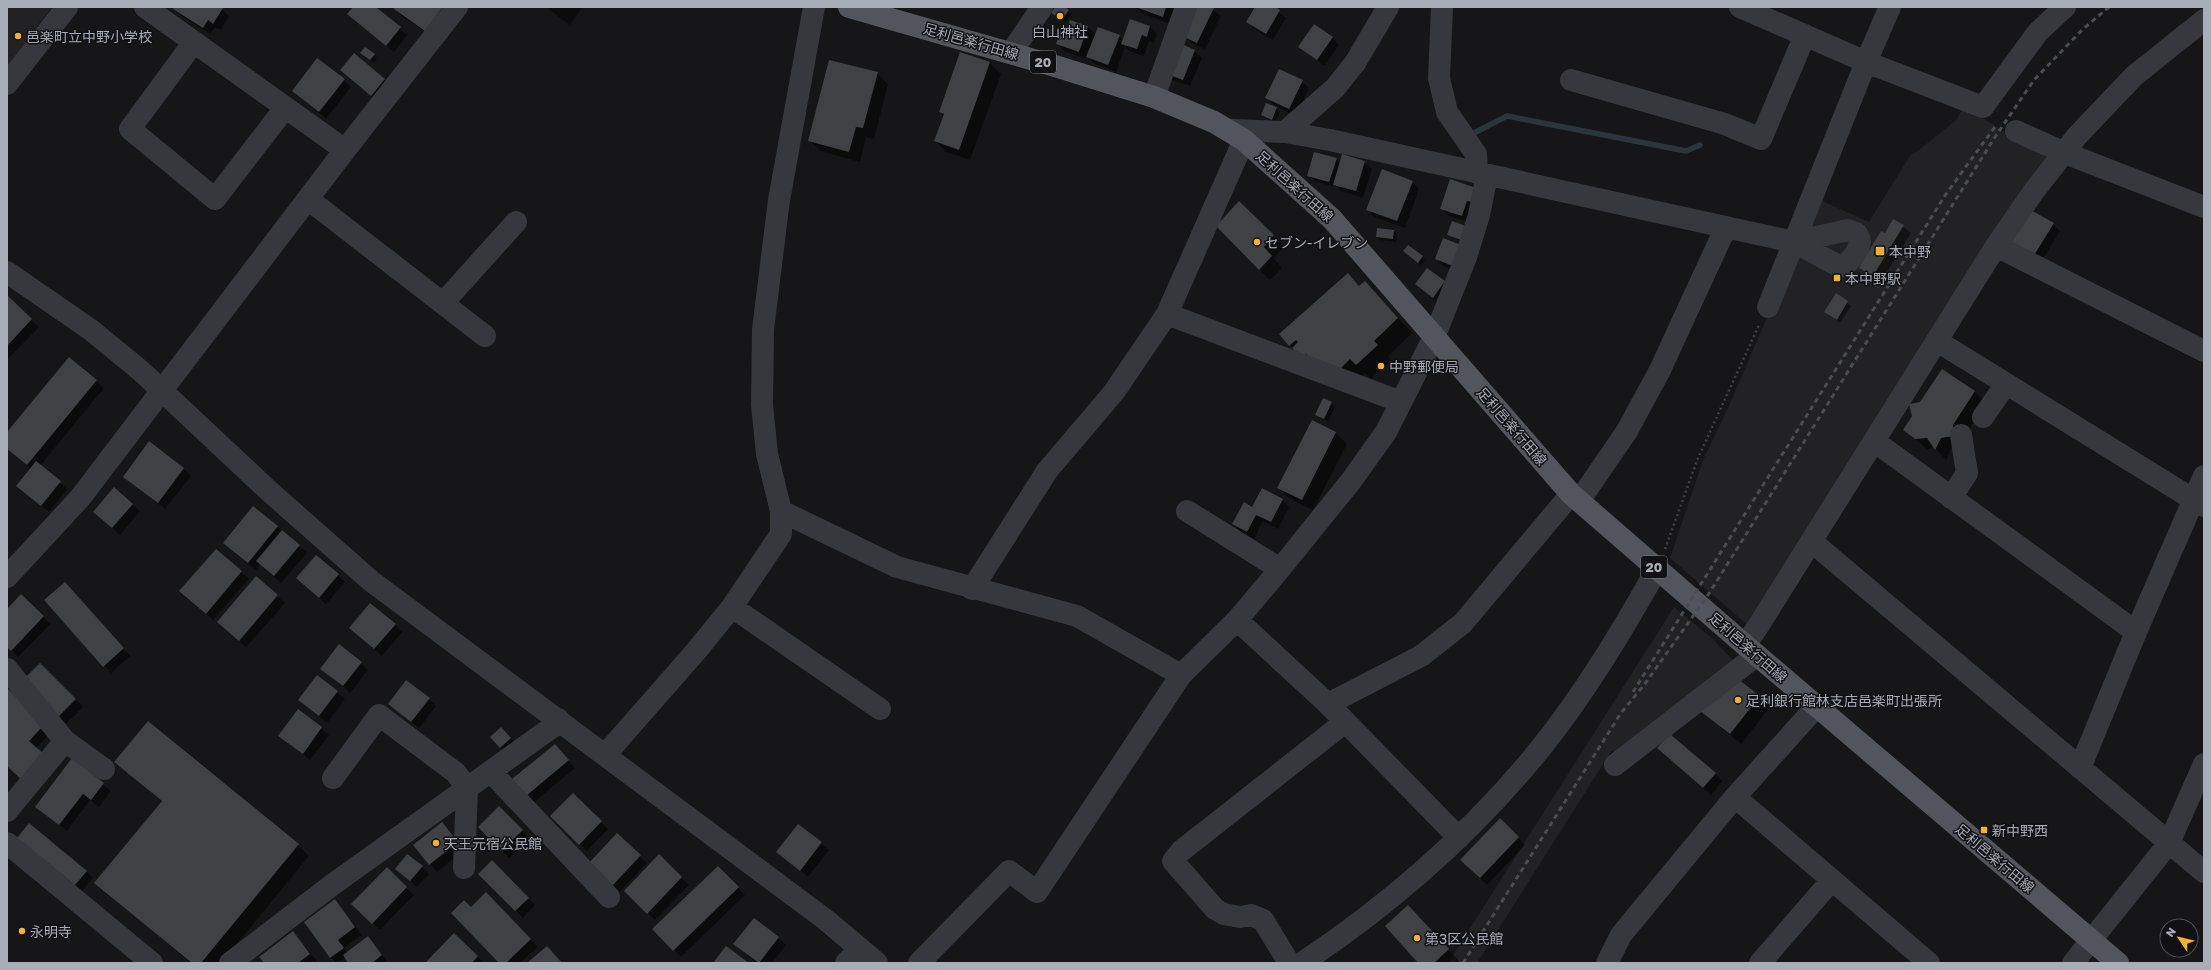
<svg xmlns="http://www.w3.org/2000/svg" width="2211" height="970" font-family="'Golos Text','Noto Sans JP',sans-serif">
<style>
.built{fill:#222225}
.shadow{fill:#0007}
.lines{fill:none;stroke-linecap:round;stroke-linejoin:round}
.stream{stroke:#2c353c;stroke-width:5.5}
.building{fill:#404145}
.path{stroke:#3d3f44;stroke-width:2.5;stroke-dasharray:2 3;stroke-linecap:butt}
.minor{stroke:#37383d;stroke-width:22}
.major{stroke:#53555c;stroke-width:22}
.rail{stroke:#4a4c52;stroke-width:3;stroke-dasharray:5 4;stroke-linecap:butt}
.poi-dot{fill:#f2b134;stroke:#111113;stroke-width:1.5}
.labels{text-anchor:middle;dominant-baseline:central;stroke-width:3;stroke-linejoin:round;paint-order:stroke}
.shield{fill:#111113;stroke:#7b7e86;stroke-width:1}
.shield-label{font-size:13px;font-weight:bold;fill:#a8adb8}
.poi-label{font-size:14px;fill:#a8adb8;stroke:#111113;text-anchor:start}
.street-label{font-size:14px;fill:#a8adb8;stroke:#111113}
</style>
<rect width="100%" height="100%" fill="#161618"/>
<path class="built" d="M 7,7 L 52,7 L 7,66 Z
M 1964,107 L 2014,137 L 2053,153 L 1750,627 L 1670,558 L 1703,460 L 1728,408 L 1818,199 L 1869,222 L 1911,154 L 1914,154 L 1956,120 Z
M 1674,607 L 1713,639 L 1735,663 L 1617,757 L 1612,750 L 1477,963 L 1448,963 Z"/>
<path class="shadow" d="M 176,7 L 219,7 L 229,16 L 221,30 L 215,27 L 210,34 L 182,16 L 175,9 Z
M 354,7 L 374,7 L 407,35 L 394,52 L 348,14 Z
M 396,7 L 439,7 L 448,15 L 433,37 L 402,16 L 395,9 Z
M 546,7 L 583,7 L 570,25 Z
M 1056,7 L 1063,7 L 1071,14 L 1066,22 L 1056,16 Z
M 1135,7 L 1176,7 L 1170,24 L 1142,13 Z
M 1195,7 L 1209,7 L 1221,16 L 1205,49 L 1193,44 L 1185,36 Z
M 1256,7 L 1273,7 L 1286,18 L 1273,40 L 1255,29 L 1248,22 Z
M 1150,26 L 1157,34 L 1154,43 L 1149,41 L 1144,56 L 1129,51 L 1125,47 L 1116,72 L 1095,64 L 1087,56 L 1086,59 L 1064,51 L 1057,44 L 1067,32 L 1088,27 L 1096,35 L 1119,36 L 1123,40 Z
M 1332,37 L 1339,45 L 1324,66 L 1299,46 Z
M 365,49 L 377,58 L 374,63 L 365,56 Z
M 1194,50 L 1202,58 L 1190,86 L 1172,80 L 1165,72 Z
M 961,53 L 990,63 L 1001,74 L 970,160 L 946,152 L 935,141 L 944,116 L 940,112 Z
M 342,70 L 384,79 L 392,87 L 379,102 Z
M 877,73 L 888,84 L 874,139 L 866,137 L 860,162 L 820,151 L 809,140 Z
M 344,80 L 351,87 L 326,119 L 293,91 Z
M 1302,81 L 1309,88 L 1296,116 L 1274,105 L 1267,98 Z
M 1266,104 L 1280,112 L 1275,122 L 1262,115 Z
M 1336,159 L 1340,163 L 1364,162 L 1372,169 L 1363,198 L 1341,191 L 1337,187 L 1316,182 L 1309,175 Z
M 1412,182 L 1419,189 L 1405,228 L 1374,217 L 1367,209 Z
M 1476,189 L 1469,222 L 1449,216 L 1442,209 Z
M 1239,202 L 1284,247 L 1274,258 L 1282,268 L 1270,280 L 1217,226 Z
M 1894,220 L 1911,233 L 1880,283 L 1860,267 Z
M 1453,223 L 1465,243 L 1448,235 Z
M 2053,224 L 2060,231 L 2040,264 L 2017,250 Z
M 1394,231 L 1397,235 L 1396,242 L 1380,240 L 1377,237 Z
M 1444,239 L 1460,273 L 1443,266 L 1436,259 Z
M 1408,255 L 1422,257 L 1425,260 L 1421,265 Z
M 1444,282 L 1440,304 L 1416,284 Z
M 1360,287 L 1379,297 L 1412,333 L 1388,356 L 1391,360 L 1371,379 L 1365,373 L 1353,384 L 1316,372 L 1281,335 Z
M 1836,295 L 1851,306 L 1840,323 L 1826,312 Z
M 7,297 L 39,327 L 7,360 Z
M 69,358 L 104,388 L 40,466 L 67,489 L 49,512 L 17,486 L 31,469 L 7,449 L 7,434 Z
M 1942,371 L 1975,392 L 1986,403 L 1964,437 L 1963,446 L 1951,449 L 1946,460 L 1935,448 L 1927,449 L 1904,430 Z
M 1332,403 L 1335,406 L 1328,422 L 1316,414 Z
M 1312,421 L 1336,433 L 1347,444 L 1313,510 L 1289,498 L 1278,487 Z
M 184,469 L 191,476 L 165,509 L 124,477 Z
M 1282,500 L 1289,507 L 1278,529 L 1263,521 L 1254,539 L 1240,531 L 1233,524 L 1253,508 Z
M 132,504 L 140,511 L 120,535 L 101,519 Z
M 277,527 L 307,553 L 281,583 L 260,564 L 256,570 L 224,543 Z
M 216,550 L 249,579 L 213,620 L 188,598 Z
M 338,575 L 345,582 L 326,604 L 304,585 Z
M 256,578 L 285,603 L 246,647 L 218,622 Z
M 72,590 L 130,656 L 111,673 L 46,600 Z
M 21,596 L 50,624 L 18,657 L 7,646 L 7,610 Z
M 395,625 L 402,632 L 382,656 L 350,628 Z
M 361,663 L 368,670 L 350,693 L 322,668 Z
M 40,664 L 83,707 L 66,724 L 23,681 Z
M 318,677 L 345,699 L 327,723 L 300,700 Z
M 7,689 L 52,731 L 36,748 L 30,786 Z
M 1759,697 L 1770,707 L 1741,744 L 1701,711 Z
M 429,699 L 436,706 L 419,728 L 389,704 Z
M 298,711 L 329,735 L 310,760 L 280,735 Z
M 508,735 L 518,746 L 508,755 L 491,737 Z
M 555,745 L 575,768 L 534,802 L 527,795 Z
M 1665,755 L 1715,774 L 1722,781 L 1711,795 Z
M 72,760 L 111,791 L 99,807 L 90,800 L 67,831 L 37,807 Z
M 116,762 L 298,845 L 309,856 L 221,963 L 191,963 L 96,883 L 162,802 Z
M 573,794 L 608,829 L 587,851 L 551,816 Z
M 499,807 L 529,838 L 509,858 L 479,827 Z
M 1500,820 L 1525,845 L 1487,885 L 1462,860 Z
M 442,823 L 465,849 L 437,872 L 415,845 Z
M 798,825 L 829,850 L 808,877 L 778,852 Z
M 617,834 L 647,863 L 620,892 L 597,871 Z
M 26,845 L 86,871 L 93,878 L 82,891 Z
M 659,856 L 689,885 L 655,920 L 625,891 Z
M 492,861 L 535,905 L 523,918 L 480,874 Z
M 422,867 L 429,874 L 417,887 L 404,876 Z
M 718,867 L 745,895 L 681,957 L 654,929 Z
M 387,869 L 414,895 L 380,930 L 360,911 Z
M 493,900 L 538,947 L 520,963 L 500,963 L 471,909 Z
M 335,901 L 362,935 L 344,948 L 348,953 L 368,937 L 388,963 L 350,963 L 346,958 L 336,963 L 331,957 Z
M 1419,917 L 1459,961 L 1457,963 L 1420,963 Z
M 754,919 L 786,945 L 772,963 L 756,963 L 734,944 Z
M 292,932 L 317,961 L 314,963 L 265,963 Z
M 455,934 L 484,963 L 426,963 Z"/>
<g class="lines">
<path class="stream" d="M 1474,133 L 1507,116 L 1686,151 L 1700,145"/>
</g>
<path class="building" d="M 175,7 L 221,7 L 223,8 L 213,24 L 208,20 L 203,28 L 173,9 Z
M 353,7 L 376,7 L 401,27 L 386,46 L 347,14 Z
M 395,7 L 441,7 L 442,8 L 425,31 L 394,9 Z
M 1055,7 L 1065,7 L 1069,10 L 1062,20 L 1051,13 Z
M 1135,7 L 1166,7 L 1163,17 Z
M 1194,7 L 1214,8 L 1197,43 L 1184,37 Z
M 1255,7 L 1275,7 L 1280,10 L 1266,34 L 1246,22 Z
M 1130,19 L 1150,26 L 1147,37 L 1142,35 L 1137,49 L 1121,44 Z
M 1070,20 L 1088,26 L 1079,52 L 1056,44 L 1061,29 L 1066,30 Z
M 1314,24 L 1333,37 L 1317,60 L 1298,47 Z
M 1098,27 L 1120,35 L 1108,65 L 1086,57 Z
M 1177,42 L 1195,50 L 1183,80 L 1164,73 Z
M 365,47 L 375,54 L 370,60 L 360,53 Z
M 960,52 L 990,62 L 959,150 L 934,141 L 944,114 L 939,112 Z
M 354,53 L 385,79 L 371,96 L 340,70 Z
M 317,58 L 345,79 L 319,112 L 292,91 Z
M 829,60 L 878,72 L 863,128 L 856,127 L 849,152 L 808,141 Z
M 1279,69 L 1303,80 L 1289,109 L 1265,98 Z
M 1266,103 L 1277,107 L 1272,120 L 1261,115 Z
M 1314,152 L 1337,158 L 1329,182 L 1307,176 Z
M 1342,154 L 1365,161 L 1356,191 L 1333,185 Z
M 1382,169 L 1413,181 L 1397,221 L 1366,210 Z
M 1450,179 L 1476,188 L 1472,202 L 1467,201 L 1462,216 L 1440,209 Z
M 1239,201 L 1274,235 L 1264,247 L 1272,256 L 1259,270 L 1216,226 Z
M 2029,209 L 2054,223 L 2033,257 L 2009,243 Z
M 1893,219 L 1904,225 L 1873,276 L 1859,268 L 1881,231 L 1885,233 Z
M 1452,221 L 1466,226 L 1461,240 L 1447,235 Z
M 1377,228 L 1394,230 L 1393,239 L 1376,237 Z
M 1443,238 L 1461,245 L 1453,266 L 1435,259 Z
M 1408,245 L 1423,256 L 1418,263 L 1403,251 Z
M 1427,268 L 1445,281 L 1433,298 L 1415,284 Z
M 1348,273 L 1359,286 L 1365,281 L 1398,318 L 1374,341 L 1378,345 L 1356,365 L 1350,359 L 1339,370 L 1311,359 L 1306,354 L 1301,358 L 1292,348 L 1298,342 L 1296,340 L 1289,346 L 1279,334 Z
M 1836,293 L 1848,301 L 1837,320 L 1824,312 Z
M 7,295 L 32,319 L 7,346 Z
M 69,357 L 97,380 L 27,465 L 7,449 L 7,432 Z
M 1942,369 L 1975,391 L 1953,425 L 1953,436 L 1941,438 L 1935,450 L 1927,438 L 1915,439 L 1903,430 L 1912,416 L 1909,404 L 1920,402 Z
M 1323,398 L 1332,402 L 1324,419 L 1315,415 Z
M 1312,420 L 1336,432 L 1302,500 L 1277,488 Z
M 149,441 L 184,468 L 158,503 L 123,477 Z
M 36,461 L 61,481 L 41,506 L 16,486 Z
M 114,487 L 133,504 L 112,528 L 93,512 Z
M 1262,488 L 1283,499 L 1271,522 L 1256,515 L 1247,532 L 1232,524 L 1244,502 L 1252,507 Z
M 253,506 L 278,526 L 248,563 L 223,543 Z
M 282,530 L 300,545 L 274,576 L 256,561 Z
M 216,549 L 242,571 L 206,614 L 179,591 Z
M 316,555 L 339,574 L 319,598 L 296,578 Z
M 256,576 L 278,595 L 239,641 L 217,622 Z
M 65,582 L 124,648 L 103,667 L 44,600 Z
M 21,594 L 44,616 L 11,651 L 7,647 L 7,609 Z
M 370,603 L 396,624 L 374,649 L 349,628 Z
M 339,644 L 362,662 L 343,686 L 320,669 Z
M 40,663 L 76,699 L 58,717 L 22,681 Z
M 317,675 L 338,691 L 319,716 L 298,700 Z
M 1733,675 L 1760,696 L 1730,734 L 1700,711 Z
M 406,680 L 430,698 L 411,722 L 388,704 Z
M 7,688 L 45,724 L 29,741 L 45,755 L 22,780 L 7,766 Z
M 298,709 L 322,727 L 303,754 L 278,736 Z
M 148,721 L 299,844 L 201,963 L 192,963 L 94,883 L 162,801 L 114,762 Z
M 501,727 L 511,738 L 500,748 L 490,737 Z
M 1670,734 L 1716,773 L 1703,788 L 1657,748 Z
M 555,744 L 569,760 L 526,796 L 512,779 Z
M 72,758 L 104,783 L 91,800 L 83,794 L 59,825 L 35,807 Z
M 573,793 L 602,821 L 579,845 L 550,816 Z
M 499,806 L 523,830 L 501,851 L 478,827 Z
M 1500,818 L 1519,837 L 1480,878 L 1460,860 Z
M 442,822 L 458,842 L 429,865 L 413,845 Z
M 29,823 L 87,871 L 75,885 L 17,838 Z
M 798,824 L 822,842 L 800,871 L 776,852 Z
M 617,833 L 641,855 L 612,886 L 588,864 Z
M 407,854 L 423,866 L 410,881 L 395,869 Z
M 659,854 L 682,877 L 647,914 L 624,891 Z
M 492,860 L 529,898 L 515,911 L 478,874 Z
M 718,866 L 739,887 L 673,951 L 652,929 Z
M 387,867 L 407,887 L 372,924 L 351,904 Z
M 486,892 L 531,939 L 506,963 L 499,963 L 451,913 L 464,900 L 471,907 Z
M 335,899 L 355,927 L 338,940 L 344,948 L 330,958 L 304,922 Z
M 1408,905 L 1449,949 L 1434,963 L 1418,963 L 1385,926 Z
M 754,918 L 779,937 L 759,963 L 733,944 Z
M 293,931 L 310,954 L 298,963 L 264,963 L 259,957 Z
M 454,933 L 478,956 L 472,963 L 425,963 Z
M 368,936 L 382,955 L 372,963 L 348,963 L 343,955 Z
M 547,946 L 562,963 L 527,963 Z
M 726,946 L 749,963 L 713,963 Z"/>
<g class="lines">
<path class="path" d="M 1665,549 L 1698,458 L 1759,325"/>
<path class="minor" d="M 145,7 L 345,150
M 1442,7 L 1439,78 L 1447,112 L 1476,154 L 1477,173
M 1740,7 L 1866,62 L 1983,107 L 2038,32 L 2065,7
M 194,42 L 130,129 L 215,199 L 285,108
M 1011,53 L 1042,7
M 1571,80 L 1725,124 L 1761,139 L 1805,35
M 7,84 L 67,7
M 1154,97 L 1186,7
M 1231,130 L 1285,132 L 1330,140 L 1794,242 L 1837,265 L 1844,266 C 1853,258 1866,244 1856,233 L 1848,230 L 1794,242
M 2016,131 L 2065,153 L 2204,207
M 1285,132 L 1335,88 L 1355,63 L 1388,7
M 308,199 L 485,336
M 1996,246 L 2204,351
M 7,272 L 91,330 L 141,371 L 269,491 L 371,581 L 826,920 L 877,963
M 443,303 L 516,222
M 1768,307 L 1866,62 L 1890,7
M 1167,314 L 1401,402
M 1937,341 L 2204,506
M 1983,417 L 2006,384
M 1874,441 L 2136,632
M 1951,498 L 1967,473 L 1961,435
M 1579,501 L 1627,431 L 1660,370 L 1726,227
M 781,511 L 897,567 L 1077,616 L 1181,675
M 1187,511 L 1280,569
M 1811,541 L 2204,872
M 7,577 L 80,498 L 345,150 L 457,7
M 972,589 L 1047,471 L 1114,392 L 1167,314 L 1244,140
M 732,607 L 880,709
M 1237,620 L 1328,704 L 1459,838
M 1745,645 L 1757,628 L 1996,246 L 2034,191 L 2077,136 L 2134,76 L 2204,20
M 7,669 L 65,741 L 104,769
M 1328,704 L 1421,656 L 1463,623 L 1571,494
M 605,755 L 697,650 L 732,607 L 781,534 L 781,511 L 767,454 L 762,405 L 763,330 L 779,200 L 814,7
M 1615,765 L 1757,655
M 2080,768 L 2136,632 L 2204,476
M 491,772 L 609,897
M 333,778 L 379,715 L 456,773 L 467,788 L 464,868
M 1735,797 L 1929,963
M 7,811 L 65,741
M 7,843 L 152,963
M 230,963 L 332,885 L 551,728 L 558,719
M 846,963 L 860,948
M 919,963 L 1009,871 L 1037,892 L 1181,675 L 1237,620 L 1280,569 L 1351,481 L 1386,432 L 1435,335 L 1466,257 L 1479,215 L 1487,175
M 1289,963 L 1263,920 L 1251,915 L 1240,917 L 1224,914 L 1215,909 L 1173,861 L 1181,851 L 1345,722
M 1302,963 C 1392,903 1472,833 1540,749 C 1585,693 1622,631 1657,569
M 1607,963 L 1621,935 L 1735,797 L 1817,706
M 1760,963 L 1832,880
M 2073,963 L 2169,843 L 2204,764"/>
<path class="major" d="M 849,7 L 1055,66 L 1154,97 L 1214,122 L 1244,140 L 1332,219 L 1571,494 L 1745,645 L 2118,963"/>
<path class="rail" d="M 1633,692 L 1946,194 L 1997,124
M 1463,963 L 1621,713 L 1644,685 L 1708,595 L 1995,137 L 2034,80 L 2083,29 L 2109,7"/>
</g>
<g class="poi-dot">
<circle cx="1060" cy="16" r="4"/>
<circle cx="18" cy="36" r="4"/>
<circle cx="1257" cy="242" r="4"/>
<rect x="1875" y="246" width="10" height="10" rx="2"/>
<rect x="1833" y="274" width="8" height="8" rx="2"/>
<circle cx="1381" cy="366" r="4"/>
<circle cx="1738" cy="700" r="4"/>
<rect x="1980" y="826" width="8" height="8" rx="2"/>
<circle cx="436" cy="843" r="4"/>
<circle cx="22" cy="931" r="4"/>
<circle cx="1417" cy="938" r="4"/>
</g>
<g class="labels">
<g class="shield">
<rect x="1030" y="51" width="26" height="22" rx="3"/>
<rect x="1641" y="556" width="26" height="22" rx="3"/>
</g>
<g class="shield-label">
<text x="1043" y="62">20</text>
<text x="1654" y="567">20</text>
</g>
<g class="poi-label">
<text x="1060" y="31" text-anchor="middle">白山神社</text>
<text x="26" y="36">邑楽町立中野小学校</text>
<text x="1265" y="242">セブン-イレブン</text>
<text x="1889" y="251">本中野</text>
<text x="1845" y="278">本中野駅</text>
<text x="1389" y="366">中野郵便局</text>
<text x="1746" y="700">足利銀行館林支店邑楽町出張所</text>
<text x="1992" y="830">新中野西</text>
<text x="444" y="843">天王元宿公民館</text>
<text x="30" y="931">永明寺</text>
<text x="1425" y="938">第3区公民館</text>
</g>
<g class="street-label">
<text transform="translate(971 41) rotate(16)">足利邑楽行田線</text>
<text transform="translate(1295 186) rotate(42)">足利邑楽行田線</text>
<text transform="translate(1512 426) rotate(49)">足利邑楽行田線</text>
<text transform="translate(1748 647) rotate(41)">足利邑楽行田線</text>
<text transform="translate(1995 858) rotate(40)">足利邑楽行田線</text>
</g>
</g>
<rect width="2211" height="970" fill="none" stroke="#a8adb8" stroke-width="16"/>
<g transform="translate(2179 938) rotate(305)"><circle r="19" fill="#111113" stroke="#4d4f55"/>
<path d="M0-3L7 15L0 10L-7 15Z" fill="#f2b134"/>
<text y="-6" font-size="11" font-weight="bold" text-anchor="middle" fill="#a8adb8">N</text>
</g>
</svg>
